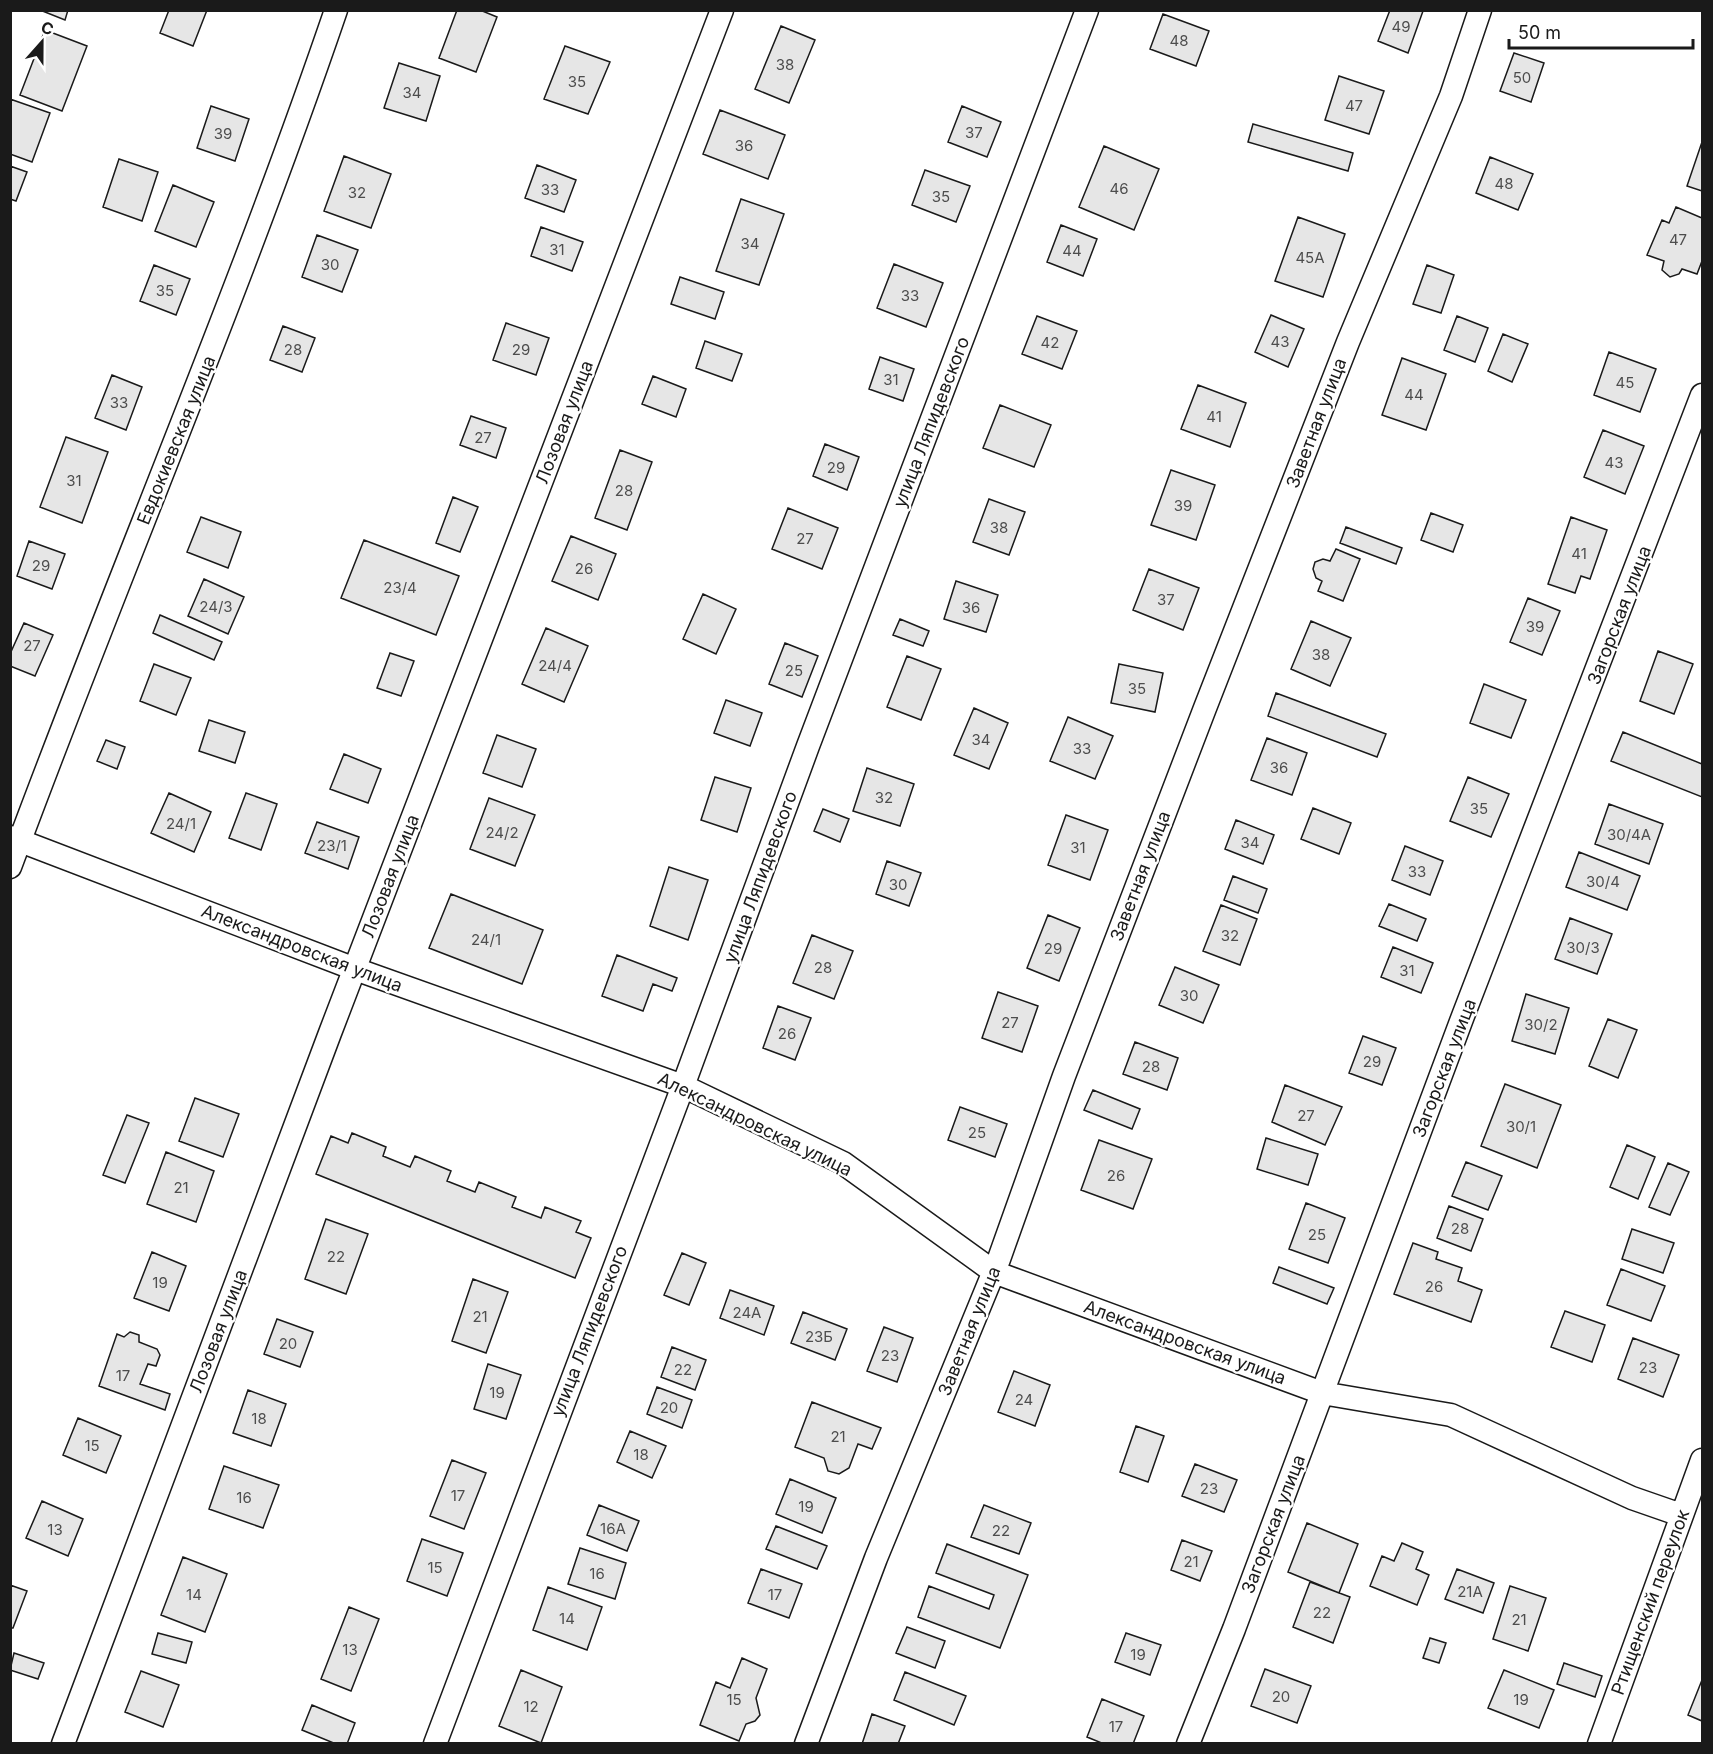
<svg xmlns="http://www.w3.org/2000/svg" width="1713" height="1754" font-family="Inter,sans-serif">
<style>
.building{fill:#e6e6e6;stroke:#1a1a1a;stroke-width:1.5}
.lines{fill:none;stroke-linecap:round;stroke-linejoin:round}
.street-casing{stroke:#1a1a1a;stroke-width:25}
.street{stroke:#fff;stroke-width:22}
.labels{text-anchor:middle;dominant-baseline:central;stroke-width:4.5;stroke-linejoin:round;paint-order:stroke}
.number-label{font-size:15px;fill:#4d4d4d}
.street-label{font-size:18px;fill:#1a1a1a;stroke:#fff}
</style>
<rect width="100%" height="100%" fill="#fff"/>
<path class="building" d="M 40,10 L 68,10 L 65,20 Z
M 169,10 L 207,10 L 193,46 L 160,33 Z
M 457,10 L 480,10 L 497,17 L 476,72 L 439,58 Z
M 1390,10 L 1423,11 L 1408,53 L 1378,41 Z
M 1163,14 L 1209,31 L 1196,66 L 1150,49 Z
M 781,26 L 815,40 L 789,103 L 755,89 Z
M 45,30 L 87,46 L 62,111 L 20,95 Z
M 565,46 L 610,62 L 588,114 L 544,99 Z
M 1514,53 L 1544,63 L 1531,102 L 1500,91 Z
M 399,63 L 440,76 L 426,121 L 384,108 Z
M 1339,76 L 1384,91 L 1369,134 L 1325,120 Z
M 10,99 L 50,113 L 32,162 L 10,154 Z
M 211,106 L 249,119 L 235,161 L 197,148 Z
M 962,106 L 1001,122 L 987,157 L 948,142 Z
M 720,110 L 785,135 L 768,179 L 703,154 Z
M 1253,124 L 1353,153 L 1348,171 L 1248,142 Z
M 1702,142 L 1702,191 L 1687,186 Z
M 1104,146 L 1159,169 L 1134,230 L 1079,207 Z
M 344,156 L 391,174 L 371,228 L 324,211 Z
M 1490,157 L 1533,174 L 1518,210 L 1476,193 Z
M 119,159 L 158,172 L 142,221 L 103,207 Z
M 537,165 L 576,180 L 564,212 L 525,198 Z
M 10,166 L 27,172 L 16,201 L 10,199 Z
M 925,170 L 970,186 L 956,222 L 912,205 Z
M 173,185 L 214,202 L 196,247 L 155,231 Z
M 741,199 L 784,214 L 759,285 L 716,271 Z
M 1676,207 L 1702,218 L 1702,261 L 1697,274 L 1682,269 L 1679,274 L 1670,277 L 1662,270 L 1664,261 L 1647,255 L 1662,220 L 1669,223 Z
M 1298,217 L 1345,234 L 1323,297 L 1275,281 Z
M 1061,225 L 1097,239 L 1083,276 L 1047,262 Z
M 541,227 L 583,242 L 572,271 L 531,256 Z
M 317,235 L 358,250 L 342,292 L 302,277 Z
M 894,264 L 943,283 L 926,327 L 877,308 Z
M 154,265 L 190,279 L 176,315 L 140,301 Z
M 1427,265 L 1454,275 L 1441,313 L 1413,304 Z
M 680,277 L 724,292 L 715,319 L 671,304 Z
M 1271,315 L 1304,329 L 1288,367 L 1255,352 Z
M 1037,316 L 1077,331 L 1062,369 L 1022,354 Z
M 1457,316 L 1488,328 L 1475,362 L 1444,350 Z
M 506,323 L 549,338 L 536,375 L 493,360 Z
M 283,326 L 315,338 L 302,372 L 270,360 Z
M 1503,334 L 1528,344 L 1512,382 L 1488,371 Z
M 705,341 L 742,354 L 732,381 L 696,368 Z
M 1609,352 L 1656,369 L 1640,412 L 1594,395 Z
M 880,357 L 914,369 L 903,401 L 869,389 Z
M 1402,358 L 1446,374 L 1426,430 L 1382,415 Z
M 112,375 L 142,387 L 126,430 L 95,418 Z
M 653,376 L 686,389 L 676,417 L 642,404 Z
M 1198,385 L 1246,403 L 1230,447 L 1181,429 Z
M 1000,405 L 1051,425 L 1034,467 L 983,448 Z
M 471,416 L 506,428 L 496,458 L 460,445 Z
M 1603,430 L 1644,446 L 1625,494 L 1584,477 Z
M 66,437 L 108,452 L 82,523 L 40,507 Z
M 825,444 L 859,457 L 847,490 L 813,476 Z
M 620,450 L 652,462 L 627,530 L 595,518 Z
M 1171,470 L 1215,485 L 1196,540 L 1151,525 Z
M 453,497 L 478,507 L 460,552 L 436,543 Z
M 989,499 L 1025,512 L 1009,555 L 973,542 Z
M 788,508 L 838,528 L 822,569 L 772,549 Z
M 1431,513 L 1463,525 L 1453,552 L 1421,540 Z
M 201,517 L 241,532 L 228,568 L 187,552 Z
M 1571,517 L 1607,530 L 1590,579 L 1581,576 L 1575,593 L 1548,584 Z
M 1346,527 L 1402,548 L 1396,564 L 1340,543 Z
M 571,536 L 616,554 L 598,600 L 552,581 Z
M 364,540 L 459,576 L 436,635 L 341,598 Z
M 29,541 L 65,554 L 52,589 L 17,576 Z
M 1336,549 L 1360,559 L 1343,601 L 1318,591 L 1322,581 L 1316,578 L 1313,569 L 1315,562 L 1323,559 L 1330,561 Z
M 1149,569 L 1199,588 L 1183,630 L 1133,610 Z
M 204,579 L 244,597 L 228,634 L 188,616 Z
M 956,581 L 998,595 L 986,632 L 944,619 Z
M 703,594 L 736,609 L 716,654 L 683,639 Z
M 1528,598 L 1560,611 L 1542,655 L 1510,642 Z
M 160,615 L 222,642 L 214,660 L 153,633 Z
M 900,619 L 929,631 L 923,646 L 893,635 Z
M 1311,621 L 1351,638 L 1330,686 L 1291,669 Z
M 24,623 L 53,635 L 35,676 L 10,666 L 10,654 Z
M 546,628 L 588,646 L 564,702 L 522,684 Z
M 785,643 L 818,656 L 802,697 L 769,684 Z
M 1658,651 L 1693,664 L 1674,714 L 1640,701 Z
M 390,653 L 414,661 L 401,696 L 377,688 Z
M 907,656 L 941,669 L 921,720 L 887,707 Z
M 154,664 L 191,678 L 176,715 L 140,701 Z
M 1119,664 L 1163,673 L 1155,712 L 1111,703 Z
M 1484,684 L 1526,700 L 1511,738 L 1470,723 Z
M 1276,693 L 1386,734 L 1377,757 L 1268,716 Z
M 726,700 L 762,713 L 750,746 L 714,733 Z
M 974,708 L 1008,723 L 989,769 L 954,755 Z
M 1068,717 L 1113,736 L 1095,779 L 1050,761 Z
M 209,720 L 245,732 L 235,763 L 199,751 Z
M 1623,732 L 1702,764 L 1702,797 L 1611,761 Z
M 497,735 L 536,749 L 522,787 L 483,773 Z
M 1267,738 L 1307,753 L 1292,795 L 1251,780 Z
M 106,740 L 125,747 L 117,769 L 97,761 Z
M 344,754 L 381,769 L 368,803 L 330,789 Z
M 867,768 L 914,784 L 900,826 L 853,811 Z
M 715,777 L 751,788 L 737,832 L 701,820 Z
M 1468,777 L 1509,794 L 1491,837 L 1450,821 Z
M 169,793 L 211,812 L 194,852 L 151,833 Z
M 246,793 L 277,804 L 261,850 L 229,838 Z
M 489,798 L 535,815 L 515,866 L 470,849 Z
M 1609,804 L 1663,824 L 1649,864 L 1595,844 Z
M 1313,808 L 1351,823 L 1339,854 L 1301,839 Z
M 823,809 L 849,819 L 840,842 L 814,831 Z
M 1066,815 L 1108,830 L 1090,880 L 1048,865 Z
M 1236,820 L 1274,835 L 1263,864 L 1225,849 Z
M 317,822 L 359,837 L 348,869 L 305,853 Z
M 1405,846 L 1443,861 L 1430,895 L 1392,880 Z
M 1579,852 L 1640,876 L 1627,910 L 1566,887 Z
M 887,861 L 921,873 L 909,906 L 876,894 Z
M 669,867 L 708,880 L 688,940 L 650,926 Z
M 1233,876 L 1267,889 L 1258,913 L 1224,900 Z
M 451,894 L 543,930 L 522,984 L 429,948 Z
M 1389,904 L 1426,919 L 1417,941 L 1379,926 Z
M 1221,905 L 1257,919 L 1240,965 L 1203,951 Z
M 1048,915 L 1080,928 L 1059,981 L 1027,968 Z
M 1570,918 L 1612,934 L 1597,974 L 1555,959 Z
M 812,935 L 853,951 L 834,999 L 793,983 Z
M 1393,947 L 1433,963 L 1421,993 L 1381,977 Z
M 617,955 L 677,978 L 672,991 L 653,984 L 643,1011 L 602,996 Z
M 1175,967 L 1219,985 L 1203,1023 L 1159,1005 Z
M 998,992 L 1038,1006 L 1022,1052 L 982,1038 Z
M 1526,994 L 1569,1008 L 1555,1054 L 1512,1041 Z
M 778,1006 L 811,1018 L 795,1060 L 763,1048 Z
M 1608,1019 L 1637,1030 L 1618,1078 L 1589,1066 Z
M 1363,1036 L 1396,1048 L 1382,1085 L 1349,1073 Z
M 1135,1042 L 1178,1058 L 1167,1090 L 1123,1074 Z
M 1505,1084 L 1561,1105 L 1537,1168 L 1481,1146 Z
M 1285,1085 L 1342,1107 L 1325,1145 L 1272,1122 Z
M 1093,1090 L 1140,1109 L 1132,1129 L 1084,1110 Z
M 195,1098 L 239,1114 L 223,1157 L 179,1141 Z
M 960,1107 L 1007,1124 L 995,1157 L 948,1140 Z
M 127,1115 L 149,1123 L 125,1183 L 103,1175 Z
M 352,1133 L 386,1147 L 383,1156 L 410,1167 L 415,1156 L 451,1171 L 447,1181 L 475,1192 L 479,1182 L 516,1197 L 512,1207 L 541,1218 L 545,1207 L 581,1221 L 576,1232 L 591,1238 L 575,1278 L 316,1174 L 331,1136 L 348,1143 Z
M 1266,1138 L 1318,1154 L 1308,1185 L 1257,1169 Z
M 1099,1140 L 1152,1159 L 1133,1209 L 1081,1190 Z
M 1627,1145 L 1655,1157 L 1638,1199 L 1610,1187 Z
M 166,1152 L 214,1171 L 196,1222 L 147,1204 Z
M 1466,1162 L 1502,1176 L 1488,1210 L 1452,1196 Z
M 1668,1163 L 1689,1172 L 1670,1215 L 1649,1207 Z
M 1306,1203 L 1345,1218 L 1328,1263 L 1289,1249 Z
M 1449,1206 L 1483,1219 L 1471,1251 L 1437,1238 Z
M 326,1219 L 368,1234 L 346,1294 L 305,1279 Z
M 1632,1229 L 1674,1243 L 1663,1273 L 1622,1259 Z
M 1413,1243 L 1438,1252 L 1436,1259 L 1462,1268 L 1458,1281 L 1482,1290 L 1471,1322 L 1394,1294 Z
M 152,1252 L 186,1266 L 169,1311 L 134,1298 Z
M 682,1253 L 706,1263 L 689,1305 L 664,1295 Z
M 1279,1267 L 1334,1288 L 1327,1304 L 1273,1283 Z
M 1621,1269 L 1665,1286 L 1651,1321 L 1607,1305 Z
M 473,1279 L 508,1292 L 486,1353 L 452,1341 Z
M 730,1290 L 774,1306 L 764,1335 L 720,1318 Z
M 1565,1311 L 1605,1325 L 1592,1362 L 1551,1347 Z
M 803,1312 L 847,1329 L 835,1360 L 791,1343 Z
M 277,1319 L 313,1332 L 300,1367 L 264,1354 Z
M 884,1327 L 913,1338 L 897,1382 L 867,1371 Z
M 130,1332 L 139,1335 L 139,1342 L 157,1349 L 160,1355 L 156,1366 L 148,1364 L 140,1384 L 170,1394 L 165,1410 L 99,1386 L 117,1334 L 124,1337 Z
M 1633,1338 L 1679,1355 L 1663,1397 L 1618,1379 Z
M 672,1347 L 706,1360 L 695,1390 L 661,1377 Z
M 488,1364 L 521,1375 L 506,1419 L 474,1409 Z
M 1014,1371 L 1050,1385 L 1035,1426 L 998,1412 Z
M 657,1387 L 692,1400 L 682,1428 L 647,1414 Z
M 248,1390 L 286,1404 L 271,1446 L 233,1433 Z
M 812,1402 L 881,1428 L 872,1449 L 858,1444 L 849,1468 L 839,1474 L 828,1471 L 824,1458 L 795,1447 Z
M 78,1418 L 121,1436 L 106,1473 L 63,1455 Z
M 1136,1426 L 1164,1436 L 1148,1482 L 1120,1472 Z
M 630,1431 L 666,1446 L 652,1478 L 617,1462 Z
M 452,1460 L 486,1473 L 464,1529 L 430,1516 Z
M 1195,1464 L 1237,1480 L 1224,1512 L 1182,1496 Z
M 224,1466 L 279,1485 L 263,1528 L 209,1509 Z
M 790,1479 L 836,1498 L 822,1533 L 776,1514 Z
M 42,1501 L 83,1519 L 68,1556 L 26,1538 Z
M 599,1505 L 639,1521 L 627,1551 L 587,1535 Z
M 984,1505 L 1031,1523 L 1019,1554 L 971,1537 Z
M 1307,1523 L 1358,1544 L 1339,1593 L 1288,1572 Z
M 776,1526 L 827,1546 L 817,1569 L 766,1549 Z
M 422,1539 L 463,1553 L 447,1596 L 407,1581 Z
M 1182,1540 L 1212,1551 L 1200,1581 L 1171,1570 Z
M 1402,1543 L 1423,1552 L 1416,1569 L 1429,1575 L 1417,1605 L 1370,1586 L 1382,1556 L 1394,1561 Z
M 947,1544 L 1028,1575 L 1000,1648 L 918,1617 L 929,1586 L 989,1609 L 994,1595 L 936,1573 Z
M 580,1548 L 626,1563 L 615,1599 L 568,1584 Z
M 183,1557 L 227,1574 L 205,1632 L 161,1615 Z
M 761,1569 L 802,1584 L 789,1618 L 748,1603 Z
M 1457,1569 L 1494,1583 L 1483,1613 L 1445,1599 Z
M 1310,1582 L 1350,1597 L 1333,1643 L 1293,1627 Z
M 10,1585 L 27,1591 L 13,1628 L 10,1628 Z
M 1510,1586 L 1546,1598 L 1528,1651 L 1493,1639 Z
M 548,1587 L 602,1607 L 587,1650 L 533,1630 Z
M 349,1607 L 379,1619 L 351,1691 L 321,1679 Z
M 907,1627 L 945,1641 L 935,1668 L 896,1653 Z
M 158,1633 L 192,1642 L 186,1663 L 152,1654 Z
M 1126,1633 L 1161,1645 L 1150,1675 L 1115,1662 Z
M 1430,1638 L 1446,1643 L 1439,1663 L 1423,1658 Z
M 14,1653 L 44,1663 L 38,1679 L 10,1670 Z
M 742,1658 L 767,1669 L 756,1698 L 760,1715 L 755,1721 L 746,1724 L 739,1741 L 700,1725 L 716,1682 L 730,1688 Z
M 1564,1663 L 1602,1676 L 1595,1697 L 1557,1684 Z
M 1265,1669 L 1311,1686 L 1297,1723 L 1251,1706 Z
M 521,1670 L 562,1687 L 541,1743 L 499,1726 Z
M 1504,1670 L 1554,1690 L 1539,1728 L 1488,1708 Z
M 141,1671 L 179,1685 L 163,1727 L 125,1712 Z
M 905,1672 L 966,1696 L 954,1725 L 894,1700 Z
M 1702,1680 L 1702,1721 L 1688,1715 Z
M 1102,1699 L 1144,1716 L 1133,1744 L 1104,1744 L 1087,1737 Z
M 312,1705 L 355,1723 L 347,1744 L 336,1744 L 302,1730 Z
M 872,1714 L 905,1726 L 898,1744 L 862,1744 Z"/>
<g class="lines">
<g class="street-casing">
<path id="street" d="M 10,837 L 355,969 L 683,1086 L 843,1163 L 994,1272 L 1322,1393 L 1451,1415 L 1632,1498 L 1681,1515
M 10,867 C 116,580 237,300 336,10
M 63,1744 L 330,1033 L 722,10
M 435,1744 L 683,1086 L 808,746 L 1087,10
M 806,1744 L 876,1558 L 999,1259 L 1064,1076 L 1205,708 L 1348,342 L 1451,96 L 1480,10
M 1188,1744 L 1234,1629 L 1463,1016 L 1702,395
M 1599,1744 L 1702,1460"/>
</g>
<use href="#street" class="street"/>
</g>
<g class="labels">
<g class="number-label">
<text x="1401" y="26">49</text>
<text x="1179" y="40">48</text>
<text x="785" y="64">38</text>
<text x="1522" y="77">50</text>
<text x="577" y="81">35</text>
<text x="412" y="92">34</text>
<text x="1354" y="105">47</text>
<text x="974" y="132">37</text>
<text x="223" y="133">39</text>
<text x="744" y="145">36</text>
<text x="1504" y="183">48</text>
<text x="1119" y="188">46</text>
<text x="550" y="189">33</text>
<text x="357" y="192">32</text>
<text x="941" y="196">35</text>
<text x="1678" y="239">47</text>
<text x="750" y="243">34</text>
<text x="557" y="249">31</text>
<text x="1072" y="250">44</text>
<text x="1310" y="257">45А</text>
<text x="330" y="264">30</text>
<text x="165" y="290">35</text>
<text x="910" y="295">33</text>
<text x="1280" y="341">43</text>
<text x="1050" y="342">42</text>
<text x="293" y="349">28</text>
<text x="521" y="349">29</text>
<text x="891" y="379">31</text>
<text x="1625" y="382">45</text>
<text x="1414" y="394">44</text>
<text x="119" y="402">33</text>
<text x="1214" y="416">41</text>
<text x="483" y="437">27</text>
<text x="1614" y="462">43</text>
<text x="836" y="467">29</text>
<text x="74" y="480">31</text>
<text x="624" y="490">28</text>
<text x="1183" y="505">39</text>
<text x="999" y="527">38</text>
<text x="805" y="538">27</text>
<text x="1579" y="553">41</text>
<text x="41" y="565">29</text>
<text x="584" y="568">26</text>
<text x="400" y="587">23/4</text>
<text x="1166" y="599">37</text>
<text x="216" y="606">24/3</text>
<text x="971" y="607">36</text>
<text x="1535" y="626">39</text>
<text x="32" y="645">27</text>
<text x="1321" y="654">38</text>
<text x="555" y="665">24/4</text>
<text x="794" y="670">25</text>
<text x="1137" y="688">35</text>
<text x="981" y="739">34</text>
<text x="1082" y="748">33</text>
<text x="1279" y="767">36</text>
<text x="884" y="797">32</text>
<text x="1479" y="808">35</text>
<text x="181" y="823">24/1</text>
<text x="502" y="832">24/2</text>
<text x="1629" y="834">30/4А</text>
<text x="1250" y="842">34</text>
<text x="332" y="845">23/1</text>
<text x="1078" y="847">31</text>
<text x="1417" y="871">33</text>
<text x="1603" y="881">30/4</text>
<text x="898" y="884">30</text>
<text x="1230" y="935">32</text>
<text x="486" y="939">24/1</text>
<text x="1583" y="947">30/3</text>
<text x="1053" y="948">29</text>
<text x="823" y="967">28</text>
<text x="1407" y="970">31</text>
<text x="1189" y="995">30</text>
<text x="1010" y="1022">27</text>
<text x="1541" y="1024">30/2</text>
<text x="787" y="1033">26</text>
<text x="1372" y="1061">29</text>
<text x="1151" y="1066">28</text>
<text x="1306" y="1115">27</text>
<text x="1521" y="1126">30/1</text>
<text x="977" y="1132">25</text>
<text x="1116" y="1175">26</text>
<text x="181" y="1187">21</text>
<text x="1460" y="1228">28</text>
<text x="1317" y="1234">25</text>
<text x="336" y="1256">22</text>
<text x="160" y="1282">19</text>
<text x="1434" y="1286">26</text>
<text x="747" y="1312">24А</text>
<text x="480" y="1316">21</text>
<text x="819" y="1336">23Б</text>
<text x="288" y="1343">20</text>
<text x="890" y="1355">23</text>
<text x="1648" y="1367">23</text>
<text x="683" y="1369">22</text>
<text x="123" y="1375">17</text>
<text x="497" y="1392">19</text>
<text x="1024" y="1399">24</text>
<text x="669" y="1407">20</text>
<text x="259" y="1418">18</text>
<text x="838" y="1436">21</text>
<text x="92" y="1445">15</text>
<text x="641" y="1454">18</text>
<text x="1209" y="1488">23</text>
<text x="458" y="1495">17</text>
<text x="244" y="1497">16</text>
<text x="806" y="1506">19</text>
<text x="613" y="1528">16А</text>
<text x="55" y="1529">13</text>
<text x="1001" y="1530">22</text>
<text x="1191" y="1561">21</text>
<text x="435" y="1567">15</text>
<text x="597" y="1573">16</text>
<text x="1470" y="1591">21А</text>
<text x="194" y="1594">14</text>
<text x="775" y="1594">17</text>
<text x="1322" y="1612">22</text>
<text x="567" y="1618">14</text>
<text x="1519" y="1619">21</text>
<text x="350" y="1649">13</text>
<text x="1138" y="1654">19</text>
<text x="1281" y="1696">20</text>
<text x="734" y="1699">15</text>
<text x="1521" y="1699">19</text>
<text x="531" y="1706">12</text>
<text x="1116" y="1726">17</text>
</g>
<g class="street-label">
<text transform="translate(564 422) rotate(-69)">Лозовая улица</text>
<text transform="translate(931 422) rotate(-69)">улица Ляпидевского</text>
<text transform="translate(1316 423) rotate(-69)">Заветная улица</text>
<text transform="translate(176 440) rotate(-68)">Евдокиевская улица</text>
<text transform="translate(1619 615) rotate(-69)">Загорская улица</text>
<text transform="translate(390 876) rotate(-69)">Лозовая улица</text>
<text transform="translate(1140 876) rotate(-69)">Заветная улица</text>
<text transform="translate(760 877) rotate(-70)">улица Ляпидевского</text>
<text transform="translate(302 948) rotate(21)">Александровская улица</text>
<text transform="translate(1444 1068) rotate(-69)">Загорская улица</text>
<text transform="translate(755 1124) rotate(26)">Александровская улица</text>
<text transform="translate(218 1331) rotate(-69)">Лозовая улица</text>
<text transform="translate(589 1331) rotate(-69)">улица Ляпидевского</text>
<text transform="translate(969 1331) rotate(-68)">Заветная улица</text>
<text transform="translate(1185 1342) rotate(20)">Александровская улица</text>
<text transform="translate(1273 1524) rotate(-69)">Загорская улица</text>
<text transform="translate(1650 1602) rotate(-70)">Ртищенский переулок</text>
</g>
</g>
<rect width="1713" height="1754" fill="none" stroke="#1a1a1a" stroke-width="24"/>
<g transform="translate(42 42) rotate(21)" stroke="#ffffff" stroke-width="4.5" paint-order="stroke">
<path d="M0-4.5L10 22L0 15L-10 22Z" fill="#1a1a1a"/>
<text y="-9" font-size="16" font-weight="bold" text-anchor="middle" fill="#1a1a1a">С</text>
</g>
<path d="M1509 39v9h184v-9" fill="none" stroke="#1a1a1a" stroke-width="3"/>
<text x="1518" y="39" font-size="18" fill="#1a1a1a" stroke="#ffffff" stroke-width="4.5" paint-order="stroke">50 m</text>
</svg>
